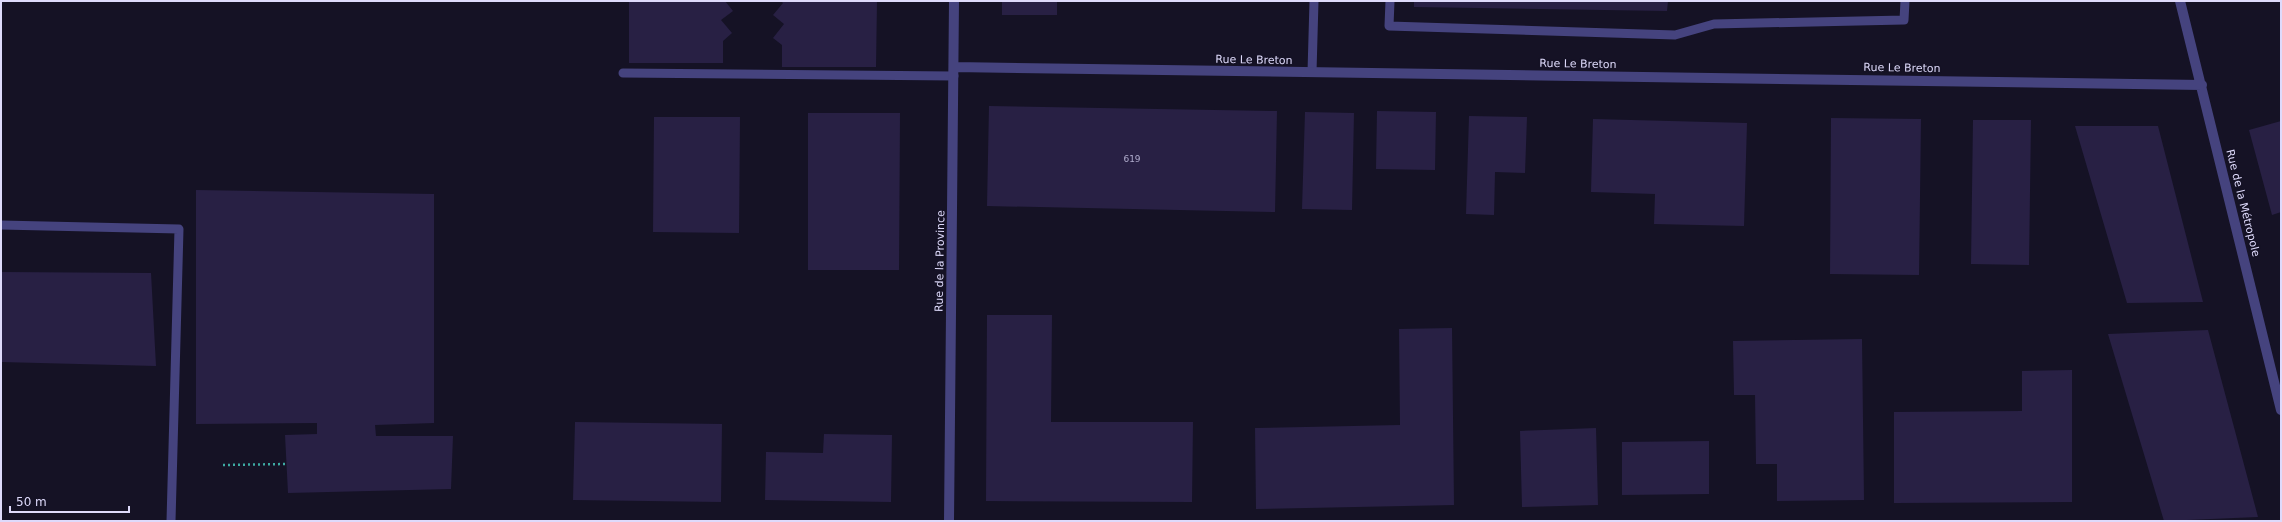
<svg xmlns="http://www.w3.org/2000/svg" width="2282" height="522" font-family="'DejaVu Sans',sans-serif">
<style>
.building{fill:#282044}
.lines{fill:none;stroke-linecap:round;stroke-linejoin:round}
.path{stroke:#3eaba4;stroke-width:2.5;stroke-dasharray:2 3;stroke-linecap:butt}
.service{stroke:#45437e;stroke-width:9}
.minor{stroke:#45437e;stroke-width:10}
.labels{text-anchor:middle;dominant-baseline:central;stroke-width:3;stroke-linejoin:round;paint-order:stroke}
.number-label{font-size:9px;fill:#b0accd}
.street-label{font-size:11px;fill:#dedafb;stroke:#151225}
</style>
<rect width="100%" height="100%" fill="#151225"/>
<path class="building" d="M 629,1 L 725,1 L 733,11 L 721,20 L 732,33 L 723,41 L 723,63 L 629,63 Z
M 781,1 L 877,1 L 876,67 L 782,67 L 782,45 L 773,38 L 784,24 L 773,15 L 783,3 Z
M 1002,1 L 1057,1 L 1057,15 L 1002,15 Z
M 1414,1 L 1668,1 L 1667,11 L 1414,7 Z
M 989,106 L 1277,111 L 1275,212 L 987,206 Z
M 1377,111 L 1436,112 L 1435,170 L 1376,169 Z
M 1305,112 L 1354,113 L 1352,210 L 1302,209 Z
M 808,113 L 900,113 L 899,270 L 808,270 Z
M 1469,116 L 1527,117 L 1525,173 L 1495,172 L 1494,215 L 1466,214 Z
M 654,117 L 740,117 L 739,233 L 653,232 Z
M 1831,118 L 1921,119 L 1919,275 L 1830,274 Z
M 1593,119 L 1747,123 L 1744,226 L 1654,224 L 1655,194 L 1591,192 Z
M 1973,120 L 2031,120 L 2029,265 L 1971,264 Z
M 2281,121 L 2281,212 L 2272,215 L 2249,130 Z
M 2075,126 L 2158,126 L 2203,302 L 2127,303 Z
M 196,190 L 434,194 L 434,423 L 375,425 L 376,436 L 453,436 L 451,489 L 288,493 L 285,435 L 317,434 L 317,423 L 196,424 Z
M 1,272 L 151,273 L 156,366 L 1,362 Z
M 987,315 L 1052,315 L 1051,422 L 1193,422 L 1192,502 L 986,501 Z
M 1452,328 L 1454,505 L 1256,509 L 1255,428 L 1400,425 L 1399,329 Z
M 2208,330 L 2258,517 L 2164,521 L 2108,334 Z
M 1862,339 L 1864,500 L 1777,501 L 1777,464 L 1756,464 L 1755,395 L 1734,395 L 1733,341 Z
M 2072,370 L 2072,502 L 1894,503 L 1894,412 L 2022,411 L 2022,371 Z
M 575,422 L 722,424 L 721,502 L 573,500 Z
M 1596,428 L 1598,505 L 1522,507 L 1520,431 Z
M 824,434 L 892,435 L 891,502 L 765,500 L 766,452 L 823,453 Z
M 1709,441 L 1709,494 L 1622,495 L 1622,442 Z"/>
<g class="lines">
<path class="path" d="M 223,465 L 287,464"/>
<path class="service" d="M 1390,1 L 1389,26 L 1675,35 L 1714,24 L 1904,20 L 1905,1
M 1312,72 L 1314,1
M 623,73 L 954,76
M 1,225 L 179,229 L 171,521"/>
<path class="minor" d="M 2180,1 L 2281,410
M 954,67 L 2202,85
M 949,521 L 954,1"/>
</g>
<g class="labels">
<g class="number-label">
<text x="1132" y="159">619</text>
</g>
<g class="street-label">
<text transform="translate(1254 60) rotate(1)">Rue Le Breton</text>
<text transform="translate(1578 64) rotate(1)">Rue Le Breton</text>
<text transform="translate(1902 68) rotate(1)">Rue Le Breton</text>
<text transform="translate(2243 203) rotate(76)">Rue de la Métropole</text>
<text transform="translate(940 261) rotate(-89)">Rue de la Province</text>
</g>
</g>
<rect width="2282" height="522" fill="none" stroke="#dedafb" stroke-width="4"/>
<path d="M10 506v6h119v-6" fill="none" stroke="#dedafb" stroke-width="2"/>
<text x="16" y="506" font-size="12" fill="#dedafb" stroke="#151225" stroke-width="3" paint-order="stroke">50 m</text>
</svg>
